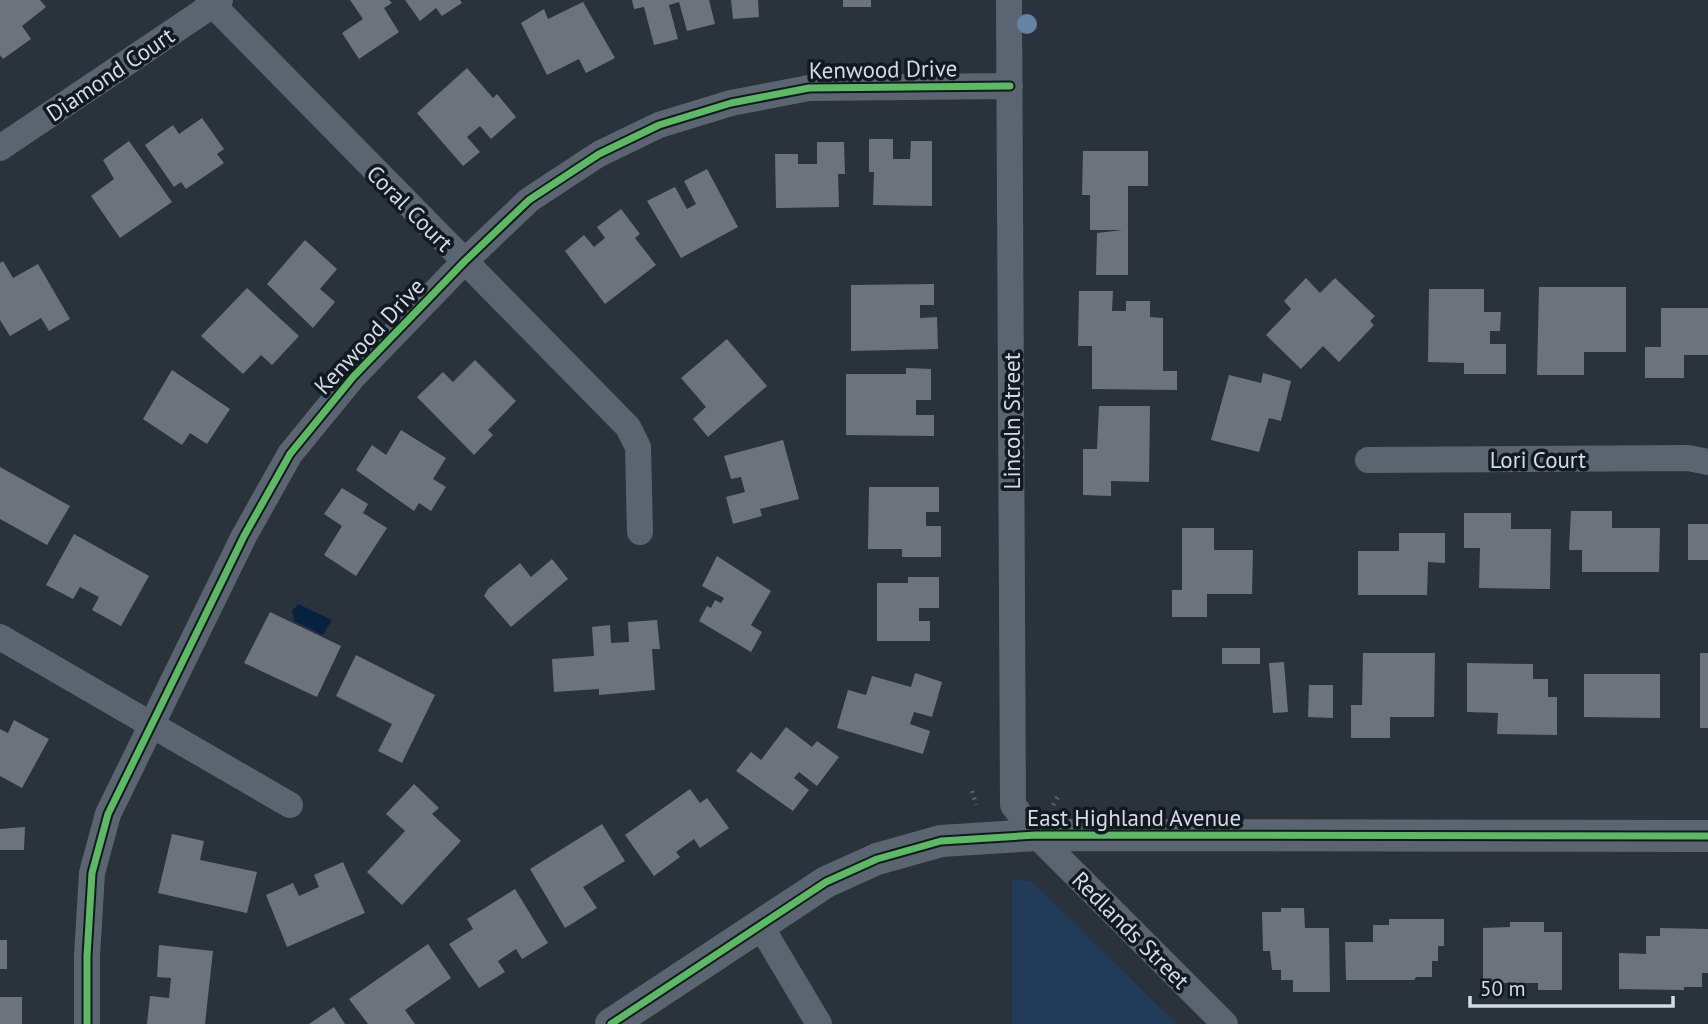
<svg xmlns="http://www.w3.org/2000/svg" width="1708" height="1024" font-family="'PT Sans',sans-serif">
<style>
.green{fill:#213b58}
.water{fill:#052340}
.building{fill:#6d737b}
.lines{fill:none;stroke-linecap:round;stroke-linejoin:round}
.path{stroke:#59616a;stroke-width:4.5;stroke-dasharray:2 5;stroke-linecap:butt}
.minor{stroke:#5a6571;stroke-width:26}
.tertiary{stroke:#5a6571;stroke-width:32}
.cycleway-casing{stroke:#131920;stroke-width:11}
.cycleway{stroke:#5cba63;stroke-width:7}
.tree{fill:#6483a6}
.labels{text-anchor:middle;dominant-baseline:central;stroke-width:7;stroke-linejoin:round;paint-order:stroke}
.street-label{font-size:23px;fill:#d3dce6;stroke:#131920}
</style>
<rect width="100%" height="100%" fill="#2a323b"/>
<path class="green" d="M 1012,878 L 1032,882 L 1177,1024 L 1012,1024 Z"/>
<path class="water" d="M 298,604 L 332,620 L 323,635 L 294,621 L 292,611 Z"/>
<path class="building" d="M 0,0 L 40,0 L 46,7 L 22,26 L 31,39 L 3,59 L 0,55 Z
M 350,0 L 389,0 L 392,3 L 384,8 L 399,32 L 359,59 L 342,33 L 363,19 Z
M 405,0 L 460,0 L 462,3 L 442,16 L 436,8 L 420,21 Z
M 632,0 L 709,0 L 715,24 L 687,31 L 679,2 L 669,5 L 678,39 L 654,45 L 644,7 L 634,9 Z
M 731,0 L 758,0 L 759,17 L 733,19 Z
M 843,0 L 871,0 L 871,7 L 843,7 Z
M 583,2 L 615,58 L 586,73 L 579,59 L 547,75 L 521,23 L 544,9 L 548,19 Z
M 467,68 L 493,98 L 497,94 L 516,117 L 491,139 L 480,126 L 467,137 L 480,152 L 463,166 L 417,113 Z
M 202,118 L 224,149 L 217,154 L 224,163 L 186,189 L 181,182 L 174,187 L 145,145 L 173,125 L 179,134 Z
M 869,139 L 893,139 L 893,159 L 910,159 L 911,141 L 932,141 L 932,206 L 873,205 L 874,172 L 869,172 Z
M 129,141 L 172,202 L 120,238 L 91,196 L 114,179 L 103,160 Z
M 817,142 L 844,142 L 845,174 L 838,174 L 839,207 L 776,208 L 775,154 L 798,154 L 798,164 L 817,164 Z
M 1083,151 L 1148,151 L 1148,186 L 1128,186 L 1128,275 L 1096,275 L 1097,233 L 1123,230 L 1090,230 L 1090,195 L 1082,195 Z
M 707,169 L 738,227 L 681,258 L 647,201 L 675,187 L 687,209 L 696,204 L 684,181 Z
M 621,209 L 640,234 L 635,238 L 656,265 L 605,304 L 565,251 L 584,235 L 594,247 L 605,238 L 597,227 Z
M 305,240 L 337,269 L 320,289 L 335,302 L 313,328 L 267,284 Z
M 3,261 L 13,278 L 38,264 L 70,319 L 49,331 L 41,318 L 10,336 L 0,320 L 0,263 Z
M 1306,278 L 1320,293 L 1335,278 L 1375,316 L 1370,321 L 1374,325 L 1339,362 L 1323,346 L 1301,369 L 1266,335 L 1291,309 L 1284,301 Z
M 934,284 L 934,305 L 920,305 L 920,318 L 937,317 L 938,349 L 851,351 L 851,285 Z
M 1539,287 L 1626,287 L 1626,352 L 1584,352 L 1584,375 L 1537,375 Z
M 247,288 L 299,336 L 272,365 L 261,355 L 243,374 L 201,336 Z
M 1429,289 L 1484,289 L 1484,312 L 1501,312 L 1500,331 L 1490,331 L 1490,344 L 1506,344 L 1506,374 L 1464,374 L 1464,363 L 1428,362 Z
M 1079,291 L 1113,291 L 1112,311 L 1126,311 L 1126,301 L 1150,301 L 1150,317 L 1163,318 L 1163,371 L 1177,371 L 1177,390 L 1092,389 L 1092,346 L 1078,346 Z
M 1661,308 L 1708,308 L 1708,355 L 1684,355 L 1684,378 L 1645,378 L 1645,347 L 1661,347 Z
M 727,339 L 767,386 L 708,437 L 693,419 L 706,407 L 681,378 Z
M 475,360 L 516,401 L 488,430 L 493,435 L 474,455 L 417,397 L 443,372 L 453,382 Z
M 906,368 L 931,369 L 931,400 L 916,400 L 916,415 L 934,415 L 934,436 L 846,435 L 846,374 L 906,374 Z
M 172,370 L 230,409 L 207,444 L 190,433 L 182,445 L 143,419 Z
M 1263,373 L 1291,381 L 1281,421 L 1269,418 L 1259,452 L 1211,440 L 1229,375 L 1261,383 Z
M 1099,406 L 1150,406 L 1149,482 L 1111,481 L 1111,496 L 1083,495 L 1083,449 L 1097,449 Z
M 401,430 L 446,458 L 433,479 L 446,487 L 431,511 L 419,503 L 414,511 L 356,470 L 372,445 L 386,455 Z
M 783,440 L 799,499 L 760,509 L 762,516 L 733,524 L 726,497 L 745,492 L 741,477 L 731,479 L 724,456 Z
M 0,467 L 70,506 L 47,545 L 0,519 Z
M 869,487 L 939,487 L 939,512 L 926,512 L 926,526 L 941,526 L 941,557 L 902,557 L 902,549 L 868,549 Z
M 342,488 L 368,504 L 363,513 L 387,528 L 356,576 L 324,555 L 342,526 L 324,514 Z
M 1571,511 L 1612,511 L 1612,528 L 1660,528 L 1659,572 L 1582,572 L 1582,550 L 1569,550 Z
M 1464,513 L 1511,513 L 1511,529 L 1551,529 L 1550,589 L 1479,588 L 1480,548 L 1464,548 Z
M 1688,524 L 1708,524 L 1708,560 L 1688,560 Z
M 1182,528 L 1214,528 L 1214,550 L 1253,550 L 1252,594 L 1207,594 L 1207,617 L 1172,617 L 1172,590 L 1182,590 Z
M 1399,533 L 1445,533 L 1445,563 L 1428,562 L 1427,595 L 1358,595 L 1358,551 L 1399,551 Z
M 74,534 L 149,576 L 121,626 L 92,610 L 99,597 L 80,587 L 73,599 L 46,585 Z
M 717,556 L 771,591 L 751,625 L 762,632 L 751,652 L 699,621 L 707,606 L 711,608 L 715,600 L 721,603 L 724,598 L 702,586 Z
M 552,559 L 568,579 L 511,627 L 484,596 L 488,589 L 520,563 L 531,577 Z
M 908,577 L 939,577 L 939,608 L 919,608 L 919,621 L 930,621 L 930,641 L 877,641 L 877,583 L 908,583 Z
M 270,612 L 341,646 L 317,697 L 244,663 Z
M 657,620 L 660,649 L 652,649 L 655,690 L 599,695 L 599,689 L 554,692 L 552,659 L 594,656 L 592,627 L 610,625 L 611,643 L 629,642 L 628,622 Z
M 1222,648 L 1260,648 L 1260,664 L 1222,664 Z
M 1363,653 L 1435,653 L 1434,717 L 1390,717 L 1390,738 L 1351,738 L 1351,705 L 1362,705 Z
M 1700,653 L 1708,653 L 1708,728 L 1700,728 Z
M 356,655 L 435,695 L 402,763 L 378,751 L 392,724 L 336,696 Z
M 1284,662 L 1288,712 L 1273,713 L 1269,663 Z
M 1467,663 L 1533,664 L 1533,679 L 1548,679 L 1548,697 L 1557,697 L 1557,735 L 1497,734 L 1498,713 L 1467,712 Z
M 915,673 L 942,682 L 932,717 L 914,712 L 910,724 L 930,731 L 923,754 L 837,728 L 848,690 L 866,695 L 872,676 L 911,687 Z
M 1584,674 L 1660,674 L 1660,718 L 1584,717 Z
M 1309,685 L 1333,685 L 1333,718 L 1308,717 Z
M 14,720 L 49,739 L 22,788 L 0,776 L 0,729 L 8,733 Z
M 786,727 L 812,747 L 817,741 L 839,757 L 817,786 L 799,772 L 794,778 L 809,790 L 793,811 L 736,771 L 751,752 L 761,760 Z
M 414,784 L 439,808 L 432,814 L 461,841 L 402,905 L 367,872 L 405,831 L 386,814 Z
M 690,789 L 700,803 L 707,798 L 729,828 L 700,848 L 694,839 L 676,852 L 680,857 L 654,876 L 625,835 Z
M 602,824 L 625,861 L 583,887 L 597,908 L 565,928 L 530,869 Z
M 25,827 L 24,850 L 0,850 L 0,829 Z
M 172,834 L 204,841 L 200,860 L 257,872 L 247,913 L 158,893 Z
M 343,862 L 365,913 L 287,947 L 266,895 L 293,883 L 299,896 L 319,887 L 314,875 Z
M 515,889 L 548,943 L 522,959 L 516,949 L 498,961 L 505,972 L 479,988 L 449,944 L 473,929 L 467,919 Z
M 1281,908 L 1304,908 L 1305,928 L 1329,928 L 1330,992 L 1293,992 L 1293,980 L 1281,980 L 1281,970 L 1272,970 L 1270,951 L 1263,951 L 1262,912 L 1281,912 Z
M 1389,919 L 1444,919 L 1444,946 L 1438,946 L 1438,961 L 1432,961 L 1432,977 L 1416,977 L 1414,980 L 1346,980 L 1345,942 L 1373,942 L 1373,925 L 1389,925 Z
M 1510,922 L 1544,922 L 1544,932 L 1562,932 L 1562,990 L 1538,990 L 1538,983 L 1483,983 L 1483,928 L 1510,927 Z
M 1660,928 L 1708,929 L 1708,973 L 1702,973 L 1702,987 L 1684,987 L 1684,990 L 1619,989 L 1619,953 L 1646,954 L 1646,936 L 1660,936 Z
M 0,940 L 7,940 L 7,969 L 0,969 Z
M 428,944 L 451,978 L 405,1010 L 415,1024 L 368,1024 L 349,999 Z
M 159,945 L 213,951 L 205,1024 L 147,1024 L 150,996 L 169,998 L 171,978 L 157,977 Z
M 0,997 L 22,997 L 22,1024 L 0,1024 Z
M 334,1007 L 345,1024 L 309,1024 Z"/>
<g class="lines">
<path class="path" d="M 972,791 L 976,805
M 1053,805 L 1060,793"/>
<path class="minor" d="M 208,0 L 628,427 L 638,447 L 640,532
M 1009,0 L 1013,805 L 1036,835 L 1225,1024
M 0,148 L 220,0
M 1368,460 L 1688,458 L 1708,462
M 0,637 L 290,805
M 760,925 L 819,1024
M 87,1024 L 87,956 L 92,873 L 108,814 L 244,536 L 290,454 L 353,377 L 464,262 L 529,200 L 599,154 L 659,125 L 731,103 L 809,88 L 1010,86"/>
<path class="tertiary" d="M 611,1024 L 826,882 L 877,859 L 941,841 L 1036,835 L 1708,836"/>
<g class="cycleway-casing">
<path id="cycleway" d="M 87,1024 L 87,956 L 92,873 L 108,814 L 244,536 L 290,454 L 353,377 L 464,262 L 529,200 L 599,154 L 659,125 L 731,103 L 809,88 L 1010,86
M 611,1024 L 826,882 L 877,859 L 941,841 L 1036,835 L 1708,836"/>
</g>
<use href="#cycleway" class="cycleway"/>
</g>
<circle class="tree" cx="1027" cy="24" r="10"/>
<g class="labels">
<g class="street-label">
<text transform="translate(883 69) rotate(-1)">Kenwood Drive</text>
<text transform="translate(110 74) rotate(-34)">Diamond Court</text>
<text transform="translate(410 208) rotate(45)">Coral Court</text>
<text transform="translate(369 336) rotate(-47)">Kenwood Drive</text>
<text transform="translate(1011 421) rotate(-90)">Lincoln Street</text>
<text x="1538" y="459">Lori Court</text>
<text x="1134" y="817">East Highland Avenue</text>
<text transform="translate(1131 930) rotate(45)">Redlands Street</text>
</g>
</g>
<path d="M1470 996v10h203v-10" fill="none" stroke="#d3dce6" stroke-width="3.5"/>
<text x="1480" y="996" font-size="21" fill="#d3dce6" stroke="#131920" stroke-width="5" paint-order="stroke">50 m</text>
</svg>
